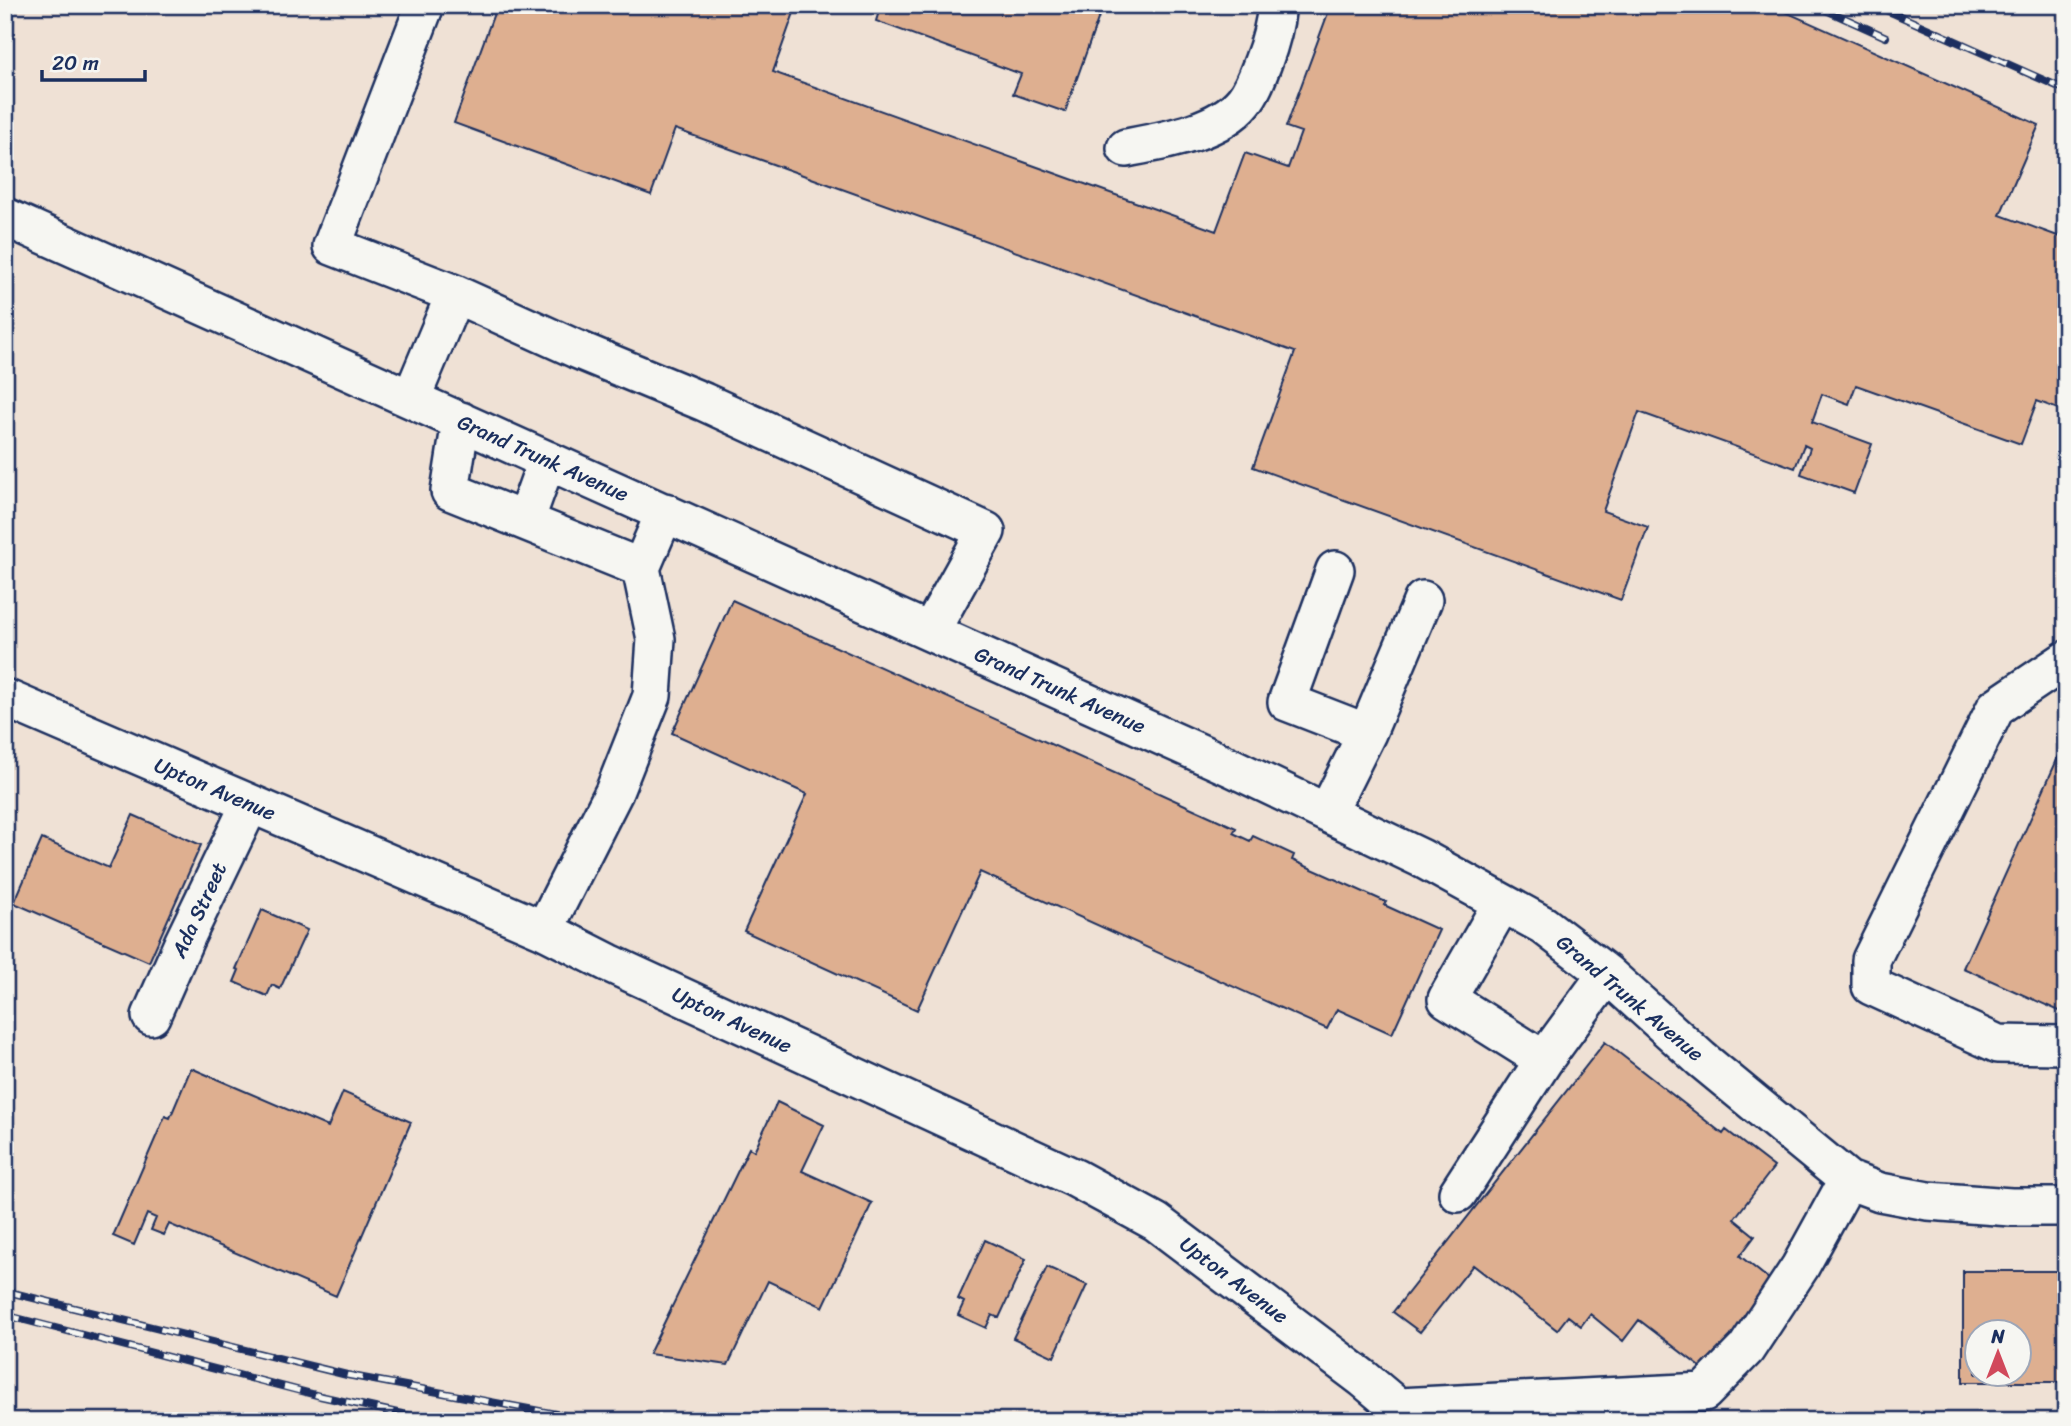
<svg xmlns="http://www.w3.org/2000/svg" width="2071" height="1426" font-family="Sriracha,sans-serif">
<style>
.building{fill:#deaf90;stroke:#1b2f5e;stroke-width:2;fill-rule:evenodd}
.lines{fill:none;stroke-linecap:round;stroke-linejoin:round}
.minor-casing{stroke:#1b2f5e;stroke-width:42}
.minor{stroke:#f6f6f2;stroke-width:37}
.rail-casing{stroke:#1b2f5e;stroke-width:8}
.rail{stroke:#f6f6f2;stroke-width:5;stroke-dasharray:16;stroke-linecap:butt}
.labels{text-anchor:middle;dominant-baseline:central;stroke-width:5;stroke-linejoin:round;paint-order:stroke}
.street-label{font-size:21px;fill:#1b2f5e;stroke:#f6f6f2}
</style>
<rect width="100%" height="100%" fill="#efe1d5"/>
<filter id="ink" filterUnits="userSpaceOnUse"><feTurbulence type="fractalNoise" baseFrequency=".0143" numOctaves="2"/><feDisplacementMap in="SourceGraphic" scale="14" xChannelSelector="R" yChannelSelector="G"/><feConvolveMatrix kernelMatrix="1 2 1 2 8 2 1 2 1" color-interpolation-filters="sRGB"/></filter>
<g filter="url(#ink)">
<path class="building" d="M 497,5 L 792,5 L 796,7 L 773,72 L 1216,231 L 1245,153 L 1288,168 L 1301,132 L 1286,127 L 1331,5 L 1770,5 L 2039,125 L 2000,215 L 2066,239 L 2066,412 L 2037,401 L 2021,444 L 1856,385 L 1849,404 L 1822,394 L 1812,422 L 1872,444 L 1854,493 L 1801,474 L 1810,448 L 1804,445 L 1795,468 L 1639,412 L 1603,511 L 1648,527 L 1621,600 L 1253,467 L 1295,352 L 675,129 L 651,195 L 454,123 Z
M 881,5 L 1103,5 L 1065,112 L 1013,94 L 1021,74 L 876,21 Z
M 732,600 L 1236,828 L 1233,833 L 1250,841 L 1253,836 L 1294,855 L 1292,860 L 1386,902 L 1384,905 L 1439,930 L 1392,1034 L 1337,1009 L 1327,1029 L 980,872 L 917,1010 L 744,931 L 807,794 L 672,733 Z
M 2066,740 L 2066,1014 L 1963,968 Z
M 133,815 L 201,845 L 149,962 L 14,903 L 42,839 L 109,868 Z
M 262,910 L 307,930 L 280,989 L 272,985 L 267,996 L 234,982 L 239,970 L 236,969 Z
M 1605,1042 L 1723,1134 L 1726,1130 L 1774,1167 L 1734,1219 L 1755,1236 L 1740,1256 L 1780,1288 L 1711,1375 L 1639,1320 L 1623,1341 L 1590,1314 L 1581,1326 L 1568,1316 L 1557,1330 L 1473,1265 L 1420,1332 L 1393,1312 Z
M 191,1068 L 328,1127 L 343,1092 L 411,1122 L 336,1296 L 169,1224 L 164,1235 L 151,1230 L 156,1218 L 147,1214 L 134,1245 L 113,1236 L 165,1116 L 170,1118 Z
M 777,1102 L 824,1125 L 802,1171 L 872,1203 L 823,1307 L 768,1281 L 728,1365 L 649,1354 L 749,1148 L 754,1151 Z
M 985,1240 L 1026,1259 L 999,1318 L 992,1315 L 986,1328 L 958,1315 L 964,1302 L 958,1299 Z
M 1047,1267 L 1087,1285 L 1054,1357 L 1013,1338 Z
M 1963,1271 L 2066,1271 L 2066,1382 L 1963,1382 ZM 1976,1332 L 2018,1332 L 2018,1374 L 1976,1374 Z"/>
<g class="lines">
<g class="minor-casing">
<path id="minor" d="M 1126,148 C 1163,141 1219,132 1244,101 C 1253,90 1258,75 1263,62 C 1270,44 1275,25 1277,5
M 5,217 L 1233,768 L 1421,858 L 1543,925 L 1607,974 L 1701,1059 L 1848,1180 L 1880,1192 L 1928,1201 L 2011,1207 L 2066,1207
M 455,294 L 576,349 L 704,402 L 986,531 L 930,632
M 411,399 L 455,294 L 332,246 L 425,5
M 461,421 L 450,491 L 641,568
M 525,521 L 547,460
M 1335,570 L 1287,702 L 1367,733
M 2066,660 L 1996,707 L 1871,960 L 1871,986 L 1998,1044 L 2066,1045
M 5,698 L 544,930 L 609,963 L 1075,1178 L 1156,1222 L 1364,1379 L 1414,1421
M 1327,813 L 1367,733 L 1423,600
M 1502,903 L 1447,999 L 1544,1060
M 544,930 L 614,792 L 652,696 L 656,639 L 641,568 L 665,512
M 151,1016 L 184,941 L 250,804
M 1458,1193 L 1544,1060 L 1607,974
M 1398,1407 L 1704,1392 L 1746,1349 L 1800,1267 L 1848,1180"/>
</g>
<use href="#minor" class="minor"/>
<g class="rail-casing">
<path id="rail" d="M 1815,5 L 1886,37
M 1875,5 L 2066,90
M 5,1291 L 347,1375 L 593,1421
M 5,1315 L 320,1396 L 434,1421"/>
</g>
<use href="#rail" class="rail"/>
</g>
</g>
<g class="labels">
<g class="street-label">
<text transform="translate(543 458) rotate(24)">Grand Trunk Avenue</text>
<text transform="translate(1060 690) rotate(24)">Grand Trunk Avenue</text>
<text transform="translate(215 789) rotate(23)">Upton Avenue</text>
<text transform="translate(199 910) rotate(-65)">Ada Street</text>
<text transform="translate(1630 998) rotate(40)">Grand Trunk Avenue</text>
<text transform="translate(732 1020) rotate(25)">Upton Avenue</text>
<text transform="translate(1234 1280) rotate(37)">Upton Avenue</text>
</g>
</g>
<rect width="2071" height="1426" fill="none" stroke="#f6f6f2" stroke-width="28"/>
<rect x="14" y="14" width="2043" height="1398" fill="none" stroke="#1b2f5e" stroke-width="2.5" filter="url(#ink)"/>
<g transform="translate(1998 1353)"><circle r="33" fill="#f6f6f2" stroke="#9ea6b7" stroke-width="2"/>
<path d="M0-5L12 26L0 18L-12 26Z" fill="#d1495b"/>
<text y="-10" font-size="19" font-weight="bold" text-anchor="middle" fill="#1b2f5e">N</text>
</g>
<path d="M42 70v10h103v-10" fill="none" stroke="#1b2f5e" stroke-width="3.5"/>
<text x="52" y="70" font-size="21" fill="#1b2f5e" stroke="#f6f6f2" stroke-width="5" paint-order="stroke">20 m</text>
</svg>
